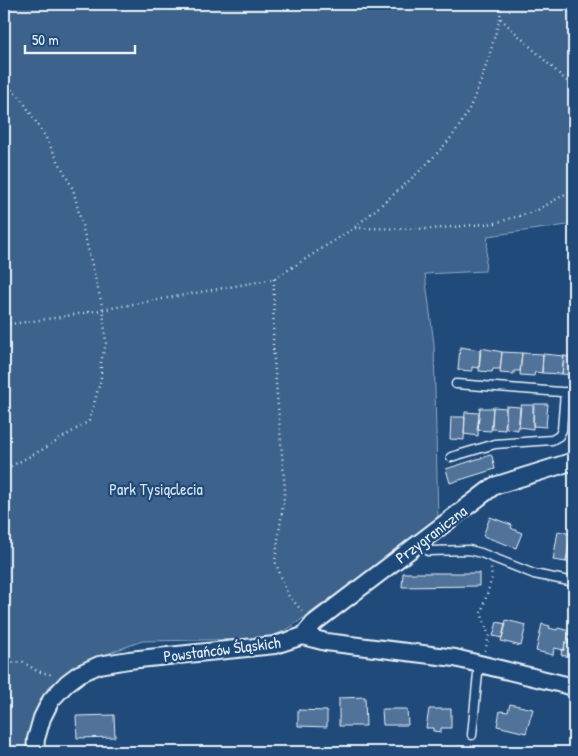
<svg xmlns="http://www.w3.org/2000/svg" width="578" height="756" font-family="'Patrick Hand',sans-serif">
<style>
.green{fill:#3c628c;stroke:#92aac2}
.building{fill:#517399;stroke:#e8f1f8}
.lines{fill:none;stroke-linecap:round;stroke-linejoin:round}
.service-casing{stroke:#e8f1f8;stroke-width:11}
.minor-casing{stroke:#e8f1f8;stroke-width:20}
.path{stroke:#e8f1f8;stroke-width:2.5;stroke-dasharray:1 4;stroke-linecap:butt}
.service{stroke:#1f4a7a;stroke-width:8}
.minor{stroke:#1f4a7a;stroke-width:16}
.labels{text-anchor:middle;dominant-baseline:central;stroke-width:4.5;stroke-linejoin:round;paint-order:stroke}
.park-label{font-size:16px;fill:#d7e3ed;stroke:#1f4a7a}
.street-label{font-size:16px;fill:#e8f1f8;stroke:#1f4a7a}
</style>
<rect width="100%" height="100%" fill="#1f4a7a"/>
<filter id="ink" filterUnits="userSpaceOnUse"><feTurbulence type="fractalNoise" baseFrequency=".02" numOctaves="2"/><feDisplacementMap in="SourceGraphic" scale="10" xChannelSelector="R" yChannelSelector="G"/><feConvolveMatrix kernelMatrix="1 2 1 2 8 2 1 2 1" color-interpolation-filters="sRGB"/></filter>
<g filter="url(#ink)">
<path class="green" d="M 4,4 L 574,4 L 574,224 L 488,236 L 485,271 L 425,274 L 434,344 L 438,521 L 288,629 L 265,639 L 142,641 L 93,659 L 48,687 L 27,738 L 26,752 L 4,752 Z"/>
<path class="building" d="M 460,347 L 480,350 L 479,368 L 472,367 L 472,371 L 458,370 Z
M 481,348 L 502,352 L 500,369 L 493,369 L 492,372 L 479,371 Z
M 502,352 L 522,353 L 520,371 L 514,371 L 514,374 L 500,373 Z
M 522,353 L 543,354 L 542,373 L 535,372 L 534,376 L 520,375 Z
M 543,354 L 564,356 L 562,374 L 542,373 Z
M 564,356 L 574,357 L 574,375 L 562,374 Z
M 534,404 L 548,404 L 546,427 L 533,426 Z
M 521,405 L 533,405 L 533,429 L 519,427 Z
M 506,406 L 520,407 L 518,430 L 506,428 Z
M 493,407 L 506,408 L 505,430 L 492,429 Z
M 480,408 L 493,408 L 491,431 L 477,430 Z
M 465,412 L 479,413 L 478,436 L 464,434 Z
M 451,417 L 465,417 L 464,440 L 450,439 Z
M 490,455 L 492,456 L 495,469 L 450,483 L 446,469 Z
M 490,517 L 512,525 L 511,528 L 522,533 L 516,548 L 483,536 Z
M 558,531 L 571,534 L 566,562 L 553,560 Z
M 571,534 L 574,535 L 574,564 L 566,562 Z
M 403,573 L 479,573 L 479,586 L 402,587 Z
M 506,620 L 526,625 L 521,646 L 501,641 Z
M 497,622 L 506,624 L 502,638 L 493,636 Z
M 542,624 L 550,626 L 549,628 L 557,630 L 558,628 L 570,631 L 568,643 L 565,642 L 564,650 L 554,648 L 553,655 L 536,651 Z
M 565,642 L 573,644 L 570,657 L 561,655 L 562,650 L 564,650 Z
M 365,697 L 366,726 L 339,726 L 339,698 Z
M 510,704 L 533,709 L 526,733 L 497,726 L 500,711 L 508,712 Z
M 382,709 L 407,709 L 408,725 L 383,725 Z
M 429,709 L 451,709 L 451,728 L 441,728 L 441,732 L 433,731 L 433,728 L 426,728 Z
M 298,710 L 327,711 L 327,727 L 298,726 Z
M 114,715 L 115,737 L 77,738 L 76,716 Z"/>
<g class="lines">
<g class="service-casing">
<path id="service" d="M 456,384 L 574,393
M 451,457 L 495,444 L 552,440 L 559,436 L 562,430 L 565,392
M 417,544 L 428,551 L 469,550 L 481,553 L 534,574 L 574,582
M 472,735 L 479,663"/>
</g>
<g class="minor-casing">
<path id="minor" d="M 303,636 L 314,623 L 494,486 L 574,461
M 35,752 L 36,739 L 42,718 L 51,700 L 67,683 L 79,674 L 99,665 L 129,660 L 275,645 L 303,636 L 326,642 L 455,658 L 574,687"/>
</g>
<path class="path" d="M 501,4 L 500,18 L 574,88
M 4,83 L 21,98 L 46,138 L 73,189 L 103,309 L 106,344 L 101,361 L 101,379 L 89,421 L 49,446 L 4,470
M 355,227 C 389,198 425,170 453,135 C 477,104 489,56 500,18
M 274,279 L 273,347 L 285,490 L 275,561 L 288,595 L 304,613
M 4,325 L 61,317 L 274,279 L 354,228 L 431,229 L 495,223 L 536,211 L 574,189
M 485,651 L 489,636 L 481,613 L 492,578 L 491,568
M 4,659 L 9,663 L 23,662 L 37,671 L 53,675
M 471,752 L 472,744"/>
<use href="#service" class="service"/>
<use href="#minor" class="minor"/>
</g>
</g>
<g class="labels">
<g class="park-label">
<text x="156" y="489">Park Tysiąclecia</text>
</g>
<g class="street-label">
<text transform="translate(431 534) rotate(-37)">Przygraniczna</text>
<text transform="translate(222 649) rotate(-7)">Powstańców Śląskich</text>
</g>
</g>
<rect width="578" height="756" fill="none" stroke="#1f4a7a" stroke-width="20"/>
<rect x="10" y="10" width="558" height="736" fill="none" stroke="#e8f1f8" stroke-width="2" filter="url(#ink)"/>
<path d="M25 45v8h110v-8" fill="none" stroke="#e8f1f8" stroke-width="2.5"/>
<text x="32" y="45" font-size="15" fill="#e8f1f8" stroke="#1f4a7a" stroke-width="4" paint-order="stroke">50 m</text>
</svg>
